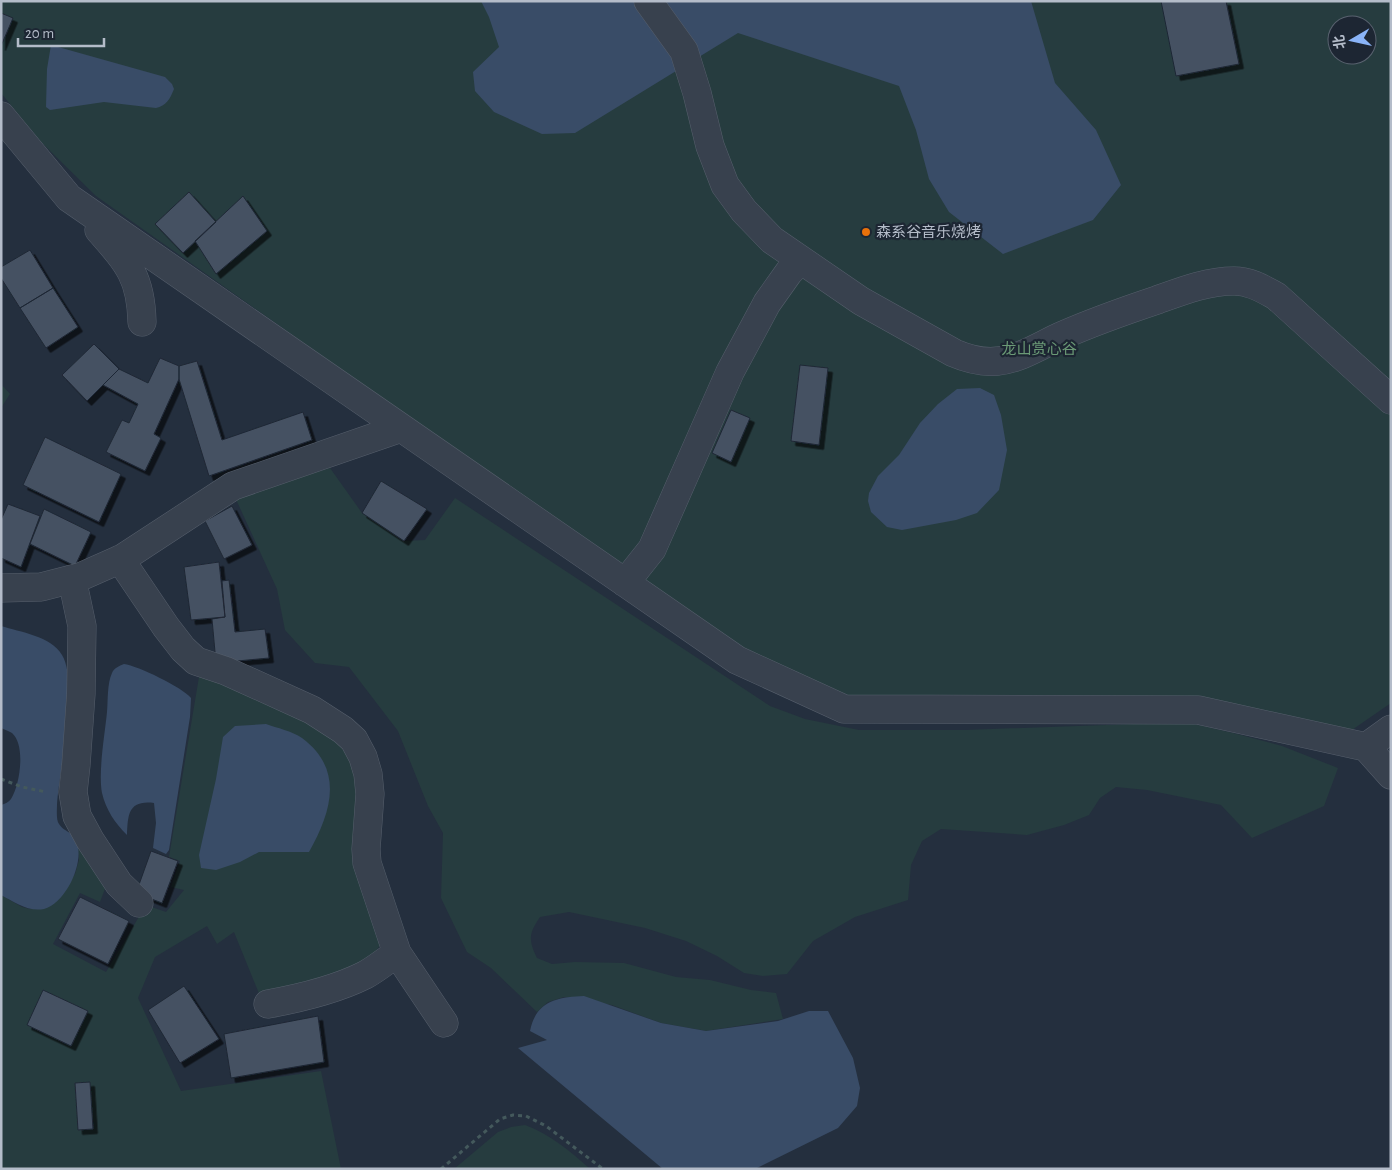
<svg xmlns="http://www.w3.org/2000/svg" width="1392" height="1170" font-family="'Alegreya Sans','Noto Sans SC',sans-serif">
<style>
.green{fill:#263c3f;fill-rule:evenodd}
.water{fill:#394c67}
.building{fill:#455162;stroke:#1f2835;filter:url(#shadow)}
.lines{fill:none;stroke-linecap:round;stroke-linejoin:round}
.minor-casing{stroke:#565f6c;stroke-width:29}
.path{stroke:#44595c;stroke-width:3;stroke-dasharray:4 4;stroke-linecap:butt}
.minor{stroke:#38414e;stroke-width:28}
.food-dot{fill:#e8710a;stroke:#1d2633;stroke-width:2}
.labels{text-anchor:middle;dominant-baseline:central;stroke-width:4.5;stroke-linejoin:round;paint-order:stroke}
.poi-label{font-size:15px;fill:#b4bcc9;stroke:#1d2633;text-anchor:start}
.park-label{font-size:15px;fill:#6b9a76;stroke:#1d2633}
</style>
<defs>
<filter id="shadow"><feDropShadow dx="4.5" dy="4.5" stdDeviation="0" flood-color="#0009"/></filter>
</defs>
<rect width="100%" height="100%" fill="#242f3e"/>
<path class="green" d="M 1,1 L 1391,1 L 1391,703 L 1349,732 L 841,697 L 739,651 L 96,196 L 41,142 L 1,93 ZM 1337,25 L 1367,25 L 1367,55 L 1337,55 Z
M 1,384 L 10,394 L 1,408 Z
M 330,468 L 362,513 L 404,541 L 425,540 L 455,498 L 770,706 L 805,719 L 859,730 L 965,730 L 1133,724 L 1194,724 L 1233,733 L 1282,746 L 1338,768 L 1324,806 L 1252,838 L 1221,805 L 1147,790 L 1116,787 L 1100,798 L 1089,815 L 1064,825 L 1027,835 L 941,829 L 922,841 L 911,865 L 908,900 L 855,917 L 813,941 L 787,974 L 763,976 L 744,973 L 717,956 L 686,941 L 645,928 L 569,912 L 540,917 C 529,933 528,940 537,958 L 552,964 L 575,962 L 624,963 L 676,977 L 710,980 L 751,990 L 776,993 L 783,1019 L 706,1031 L 661,1023 L 612,1005 L 564,997 L 548,1002 L 537,1012 L 491,968 L 467,952 L 441,898 L 443,833 L 428,806 L 398,731 L 349,667 L 315,663 L 285,630 L 277,589 L 234,495 Z
M 200,671 L 246,685 L 353,750 L 380,945 L 374,954 L 332,979 L 260,996 L 234,932 L 217,944 L 207,926 L 155,957 L 138,998 L 181,1091 L 321,1071 L 341,1169 L 1,1169 L 1,895 L 22,907 L 30,909 L 59,899 L 75,874 L 79,860 L 78,849 L 87,846 L 109,878 L 100,902 L 80,893 L 53,944 L 106,972 L 146,905 L 166,912 L 184,890 L 171,887 L 180,861 L 169,857 Z
M 525,1125 C 550,1134 570,1151 590,1169 L 454,1169 L 498,1132 L 511,1127 Z"/>
<path class="water" d="M 481,1 L 1031,1 L 1055,83 L 1096,130 L 1121,185 L 1093,220 L 1003,254 L 949,212 L 929,179 L 916,130 L 899,86 L 738,33 L 575,133 L 542,134 L 494,112 L 475,91 L 473,72 L 499,47 L 489,17 Z
M 51,45 L 165,77 L 172,84 L 174,89 C 170,99 166,106 156,108 L 104,102 L 50,110 L 46,107 L 47,69 Z
M 980,388 L 994,395 L 1001,415 L 1007,450 L 999,490 L 977,513 L 956,520 L 902,530 L 887,527 L 871,512 L 868,501 L 869,493 L 878,476 L 899,455 L 920,423 L 938,404 L 957,389 Z
M 1,626 C 20,632 51,636 62,655 C 79,683 59,771 57,805 C 57,810 56,820 59,824 C 66,834 74,830 78,847 C 82,867 65,903 44,909 C 28,912 14,902 1,895 L 1,805 C 5,804 9,802 11,799 C 20,785 26,745 12,733 C 9,731 5,730 1,728 Z
M 124,664 C 138,666 182,687 191,698 L 190,717 L 169,850 L 166,854 L 153,848 L 156,823 L 154,803 C 128,800 128,815 127,835 C 115,823 106,810 102,793 C 98,772 105,733 107,712 C 108,700 107,684 112,673 C 114,668 119,666 124,664 Z
M 266,724 C 277,728 292,731 302,738 C 345,770 331,813 309,852 L 259,852 L 240,862 L 216,870 L 201,868 L 199,855 L 216,779 L 223,737 L 235,726 Z
M 584,996 L 661,1023 L 706,1031 L 778,1021 L 809,1011 L 828,1011 L 853,1058 L 860,1088 L 857,1106 L 838,1128 L 755,1169 L 663,1169 L 518,1048 L 547,1040 L 530,1031 C 536,1001 557,997 584,996 Z"/>
<path class="building" d="M 1161,1 L 1226,1 L 1239,64 L 1176,76 Z
M 1,13 L 13,18 L 1,46 Z
M 189,192 L 216,222 L 183,253 L 155,224 Z
M 243,196 L 267,231 L 216,274 L 195,241 Z
M 30,250 L 53,288 L 20,308 L 1,278 L 1,267 Z
M 53,288 L 78,327 L 46,348 L 20,308 Z
M 94,344 L 119,369 L 87,401 L 62,375 Z
M 160,358 L 179,366 L 179,379 L 154,434 L 161,438 L 145,471 L 106,452 L 122,420 L 129,423 L 138,404 L 103,385 L 119,369 L 148,383 Z
M 197,361 L 222,440 L 303,412 L 312,440 L 209,476 L 179,379 L 179,366 Z
M 800,365 L 828,368 L 819,445 L 791,441 Z
M 731,410 L 750,418 L 731,462 L 712,453 Z
M 45,437 L 121,474 L 99,522 L 23,485 Z
M 381,481 L 427,509 L 404,541 L 362,513 Z
M 8,504 L 40,516 L 21,567 L 1,558 L 1,520 Z
M 232,506 L 252,545 L 224,559 L 205,521 Z
M 44,509 L 91,532 L 75,566 L 30,544 Z
M 219,562 L 225,617 L 191,620 L 184,567 Z
M 229,580 L 235,632 L 265,629 L 269,658 L 216,663 L 212,619 L 225,617 L 222,581 Z
M 151,851 L 178,861 L 162,903 L 136,893 Z
M 80,897 L 129,921 L 108,964 L 58,939 Z
M 184,986 L 219,1039 L 180,1063 L 148,1010 Z
M 43,990 L 88,1011 L 71,1046 L 27,1025 Z
M 318,1016 L 324,1062 L 231,1078 L 224,1034 Z
M 90,1082 L 93,1129 L 78,1130 L 75,1083 Z"/>
<g class="lines">
<g class="minor-casing">
<path id="minor" d="M 648,1 L 684,51 L 697,93 L 710,146 L 725,185 L 744,211 L 772,240 L 861,301 L 954,353 C 968,359 982,363 998,361 C 1020,359 1041,345 1061,336 C 1093,322 1124,311 1157,300 C 1182,291 1207,281 1234,281 C 1250,281 1263,289 1276,296 L 1391,400
M 1,116 L 69,198 L 737,660 L 844,709 L 1198,710 L 1366,747 L 1391,729
M 99,230 C 128,263 141,277 142,322
M 120,559 L 166,627 L 183,649 L 196,661 L 226,671 L 312,710 L 343,730 L 354,740 L 363,757 L 368,774 L 370,794 L 366,849 L 367,863 L 397,953 L 444,1023
M 72,579 L 82,626 L 81,694 L 76,765 L 73,792 L 77,816 L 90,840 L 119,884 L 139,903
M 625,583 L 652,549 L 730,372 L 767,303 L 789,272 L 801,260
M 1,588 L 41,587 L 80,577 L 123,558 L 233,486 L 401,428
M 1366,747 L 1391,775
M 268,1004 C 301,998 335,990 365,975 C 376,969 387,960 397,953"/>
</g>
<path class="path" d="M 1,779 L 22,787 L 46,792
M 441,1169 L 500,1119 L 513,1115 L 526,1116 L 546,1126 L 603,1169"/>
<use href="#minor" class="minor"/>
</g>
<circle class="food-dot" cx="866" cy="232" r="5"/>
<g class="labels">
<g class="poi-label">
<text x="876" y="232">森系谷音乐烧烤</text>
</g>
<g class="park-label">
<text x="1039" y="349">龙山赏心谷</text>
</g>
</g>
<rect width="1392" height="1170" fill="none" stroke="#b4bcc9" stroke-width="5"/>
<g transform="translate(1352 40) rotate(261)"><circle r="24" fill="#1d2633" stroke="#59626f"/>
<path d="M0-4L9 19L0 12L-9 19Z" fill="#8ab4f8"/>
<text y="-8" font-size="14" font-weight="bold" text-anchor="middle" fill="#b4bcc9">北</text>
</g>
<path d="M18 38v8h86v-8" fill="none" stroke="#b4bcc9" stroke-width="2.5"/>
<text x="25" y="38" font-size="15" fill="#b4bcc9" stroke="#1d2633" stroke-width="4" paint-order="stroke">20 m</text>
</svg>
